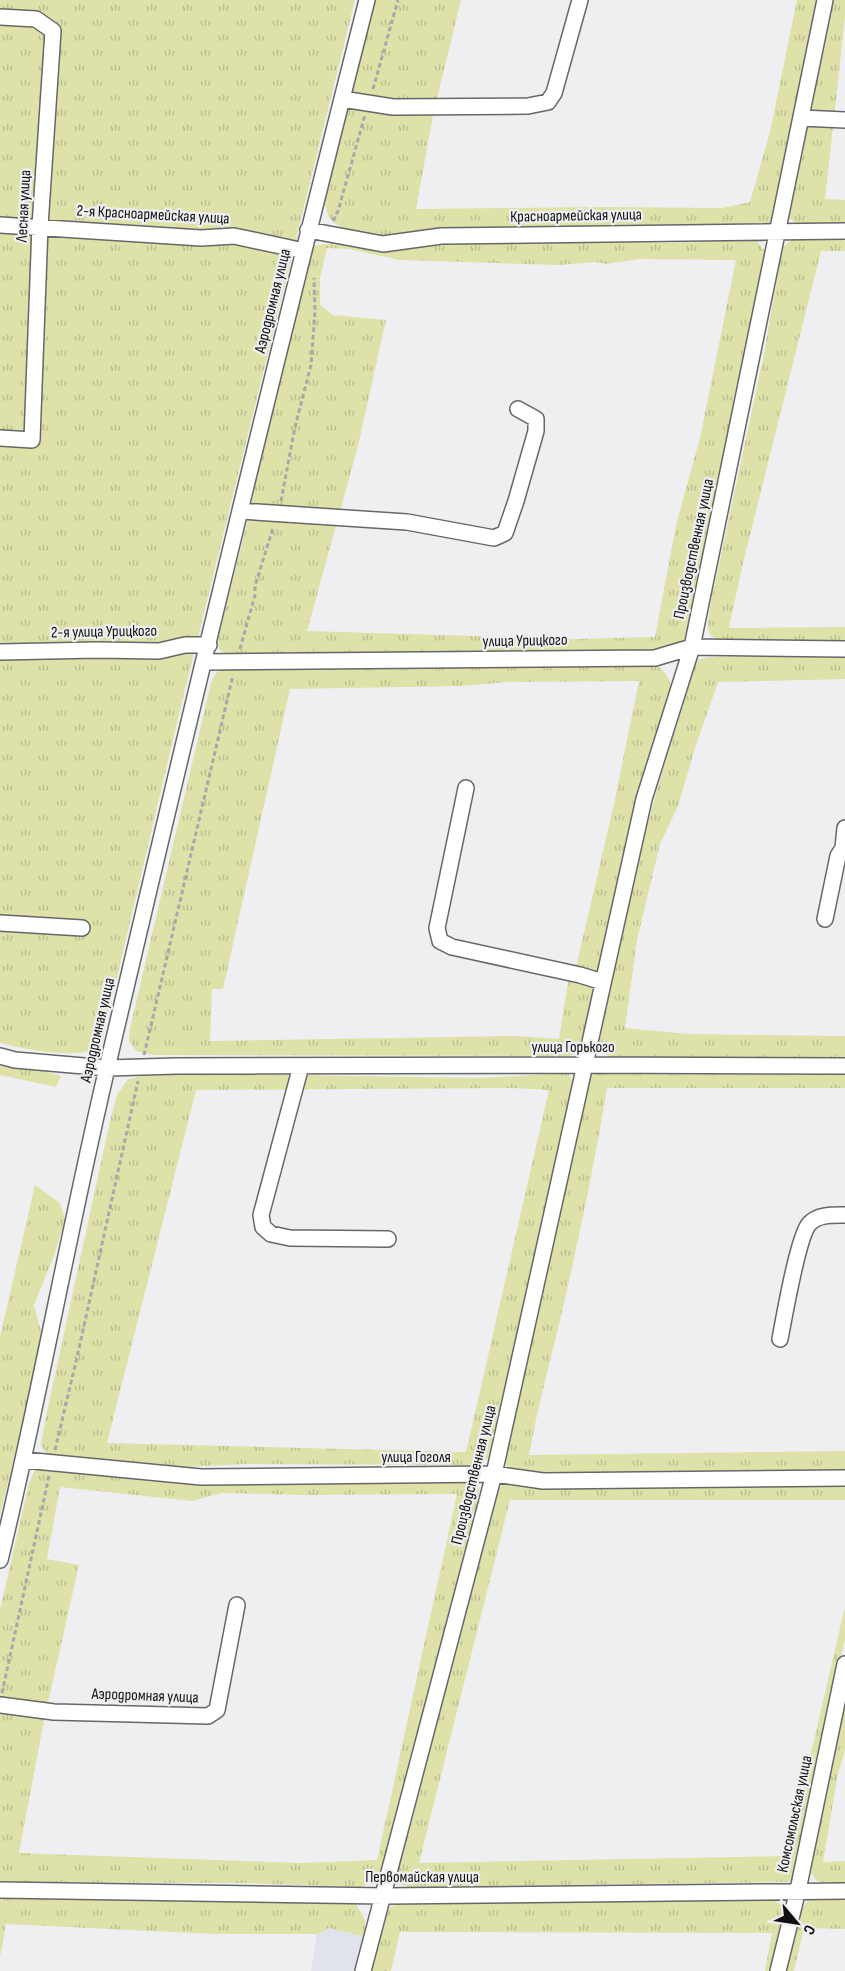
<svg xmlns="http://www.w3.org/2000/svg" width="845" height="1971" font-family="'Sofia Sans Condensed',sans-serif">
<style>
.built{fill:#e0e3ec}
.grass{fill:url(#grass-tufts);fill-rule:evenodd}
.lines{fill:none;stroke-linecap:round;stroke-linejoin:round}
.minor-casing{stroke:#666768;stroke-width:18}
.path{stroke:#a8a8aa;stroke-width:3;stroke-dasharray:4.5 3;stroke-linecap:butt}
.minor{stroke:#fff;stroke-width:15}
.labels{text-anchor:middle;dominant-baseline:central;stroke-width:4.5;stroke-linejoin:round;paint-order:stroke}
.street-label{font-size:16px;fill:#101011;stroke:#efeff1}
</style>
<defs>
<pattern id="grass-tufts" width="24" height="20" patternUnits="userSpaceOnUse" patternTransform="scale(1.5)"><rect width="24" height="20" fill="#dee1a8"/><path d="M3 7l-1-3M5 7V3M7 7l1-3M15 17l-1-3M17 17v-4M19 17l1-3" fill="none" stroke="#bdc090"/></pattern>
</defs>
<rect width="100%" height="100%" fill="#efeff1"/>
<path class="built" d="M 329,1928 L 366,1937 L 356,1971 L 311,1971 L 317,1934 Z"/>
<path class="grass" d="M 0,0 L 355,0 L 182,702 L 100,1049 C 65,1058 35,1051 0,1043 Z
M 375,0 L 461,0 L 433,115 L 416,209 L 601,207 L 722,208 L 750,202 L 770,132 L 797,0 L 817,0 L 775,218 L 766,226 L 578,231 L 434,229 L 387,238 L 340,227 L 329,218 L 325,204 L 353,76 Z
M 832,0 L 845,0 L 845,17 L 825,199 L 845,200 L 845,225 L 797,224 L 789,218 Z
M 819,237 L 845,237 L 845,251 L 821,251 L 743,563 L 729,628 L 845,627 L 845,641 L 726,642 C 702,635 708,629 710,607 L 764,354 L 782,248 L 792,239 Z
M 756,240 L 766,253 L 688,636 L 675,647 L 652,653 L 227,656 L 219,649 L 218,638 L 247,524 L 269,419 L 312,246 L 334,243 L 394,249 L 452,242 L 671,243 ZM 327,248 L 349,249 L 400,260 L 559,265 L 596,262 L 606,264 L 640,259 L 736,260 L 700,438 L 676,525 L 655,637 L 577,639 L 307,631 L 358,446 L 386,320 L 333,315 L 320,305 L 320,278 Z
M 845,656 L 845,679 L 718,682 L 695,748 L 678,806 L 660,844 L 637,940 L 625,1028 L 688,1034 L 845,1036 L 845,1058 L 611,1057 L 602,1052 L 600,1037 L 626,903 L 658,786 L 697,660 L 710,657 Z
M 655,664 C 677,680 670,690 666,714 L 580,1053 L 569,1056 L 154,1055 L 136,1051 L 129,1041 L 130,1028 L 211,683 L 216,673 L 226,667 ZM 639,681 L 614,804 L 577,963 L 568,982 L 559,1039 L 516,1036 L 210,1041 L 212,989 L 223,989 L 290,689 L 462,686 L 507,682 Z
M 0,1061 L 31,1067 L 61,1076 L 56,1087 L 0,1075 Z
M 156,1073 L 480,1078 L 568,1073 L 573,1082 L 488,1458 L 476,1465 L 244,1464 L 185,1467 L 74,1460 L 47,1455 L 41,1445 L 45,1421 L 110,1121 L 117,1095 L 128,1079 ZM 512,1088 L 549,1090 L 466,1452 L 107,1443 L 196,1090 Z
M 594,1074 L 845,1075 L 845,1088 L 607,1088 C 596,1156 582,1223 567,1290 C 555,1345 539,1399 529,1455 L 845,1451 L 845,1471 L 705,1475 L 514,1471 L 507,1467 L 504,1453 L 587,1079 Z
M 35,1185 L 60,1203 L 65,1219 L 55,1253 L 34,1305 L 43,1339 L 0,1515 L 0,1337 Z
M 35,1470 L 60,1470 L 179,1483 L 466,1479 L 479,1488 L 477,1508 L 387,1861 L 376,1880 L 361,1887 L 240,1883 L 0,1882 L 0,1610 L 29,1483 ZM 60,1487 L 192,1501 L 222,1493 L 304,1495 L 457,1494 L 377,1860 L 301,1863 L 19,1853 L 44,1720 L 79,1565 L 47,1559 Z
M 518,1483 L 845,1484 L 845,1500 L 510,1500 L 419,1863 L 787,1856 L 845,1607 L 845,1640 L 840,1659 L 827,1731 L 812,1783 L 795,1872 L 790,1882 L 408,1887 L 398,1883 L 397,1871 L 412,1821 L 495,1496 L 502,1485 Z
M 845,1690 L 845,1750 L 838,1773 L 823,1862 L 845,1861 L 845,1883 C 826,1882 816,1887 809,1868 Z
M 713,1896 L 774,1900 L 783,1906 L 786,1916 L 773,1971 L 765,1971 L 772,1933 L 400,1932 L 391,1971 L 372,1971 L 389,1908 L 398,1904 L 440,1901 Z
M 34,1897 L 356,1904 L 365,1920 L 366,1937 L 329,1928 L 317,1934 L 214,1934 L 6,1924 L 0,1957 L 0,1899 Z
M 819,1898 L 845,1899 L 845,1929 L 804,1928 L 794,1971 L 783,1971 C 789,1946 793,1922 808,1900 Z"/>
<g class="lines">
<g class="minor-casing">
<path id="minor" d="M 0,17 L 36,19 L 53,31 L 40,226 L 32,440 L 0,438
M 342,99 L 393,107 L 528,106 L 548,102 L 554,93 L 580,0
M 801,118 L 845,120
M 0,225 L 201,238 L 234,236 L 304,251
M 308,230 L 383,244 L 441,236 L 845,231
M 241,511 L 407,522 L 494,538 L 505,533 L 516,501 L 536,431 L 536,419 L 518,409
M 0,652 L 97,650 L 159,651 L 185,645 L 209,645
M 204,662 L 655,658 L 692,647 L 845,649
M 466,788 L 437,928 L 440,941 L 452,947 L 580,975 L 603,982
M 825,919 L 838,856 L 843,848 L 845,828
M 0,923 L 82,928
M 0,1056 L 15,1060 L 107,1068 L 177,1066 L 585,1065 L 845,1066
M 301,1066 L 261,1215 L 263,1227 L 271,1234 L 290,1238 L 388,1239
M 780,1339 C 784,1318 798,1237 809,1224 C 818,1214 833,1215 845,1215
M 24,1460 L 201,1477 L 494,1474 L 543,1481 L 845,1478
M 0,1560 C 40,1395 69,1229 108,1064 C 191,709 277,354 367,0
M 0,1705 L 54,1712 L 208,1716 L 217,1710 L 237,1605
M 0,1890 L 384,1896 L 845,1891
M 363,1971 L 494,1474 L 644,799 L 692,647 L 825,0
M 778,1971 L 798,1890 L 845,1664"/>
</g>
<path class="path" d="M 373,89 L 398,0
M 333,221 L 338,211 L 365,115
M 281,501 L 295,427 L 311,365 L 315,312 L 314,278
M 240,649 L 255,595 L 255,586 L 273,528
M 144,1055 L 233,675
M 55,1450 L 78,1353 L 138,1081
M 2,1693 L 49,1476"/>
<use href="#minor" class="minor"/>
</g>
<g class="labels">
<g class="street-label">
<text transform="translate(24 206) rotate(-87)">Лесная улица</text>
<text transform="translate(153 215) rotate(3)">2-я Красноармейская улица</text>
<text transform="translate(576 216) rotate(-1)">Красноармейская улица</text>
<text transform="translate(273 301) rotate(-76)">Аэродромная улица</text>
<text transform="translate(694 549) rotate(-78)">Производственная улица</text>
<text transform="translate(104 632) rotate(-1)">2-я улица Урицкого</text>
<text transform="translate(525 641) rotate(-1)">улица Урицкого</text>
<text transform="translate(98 1030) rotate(-77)">Аэродромная улица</text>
<text x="573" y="1047">улица Горького</text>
<text x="416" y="1457">улица Гоголя</text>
<text transform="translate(474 1475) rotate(-76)">Производственная улица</text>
<text transform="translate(145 1696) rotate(2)">Аэродромная улица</text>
<text transform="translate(795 1814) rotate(-78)">Комсомольская улица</text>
<text x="422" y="1877">Первомайская улица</text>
</g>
</g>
<g transform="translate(797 1923) rotate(119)" stroke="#efeff1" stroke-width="4.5" paint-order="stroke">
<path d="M0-4.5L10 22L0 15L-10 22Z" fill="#101011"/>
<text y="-9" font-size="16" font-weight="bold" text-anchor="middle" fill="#101011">С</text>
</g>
</svg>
